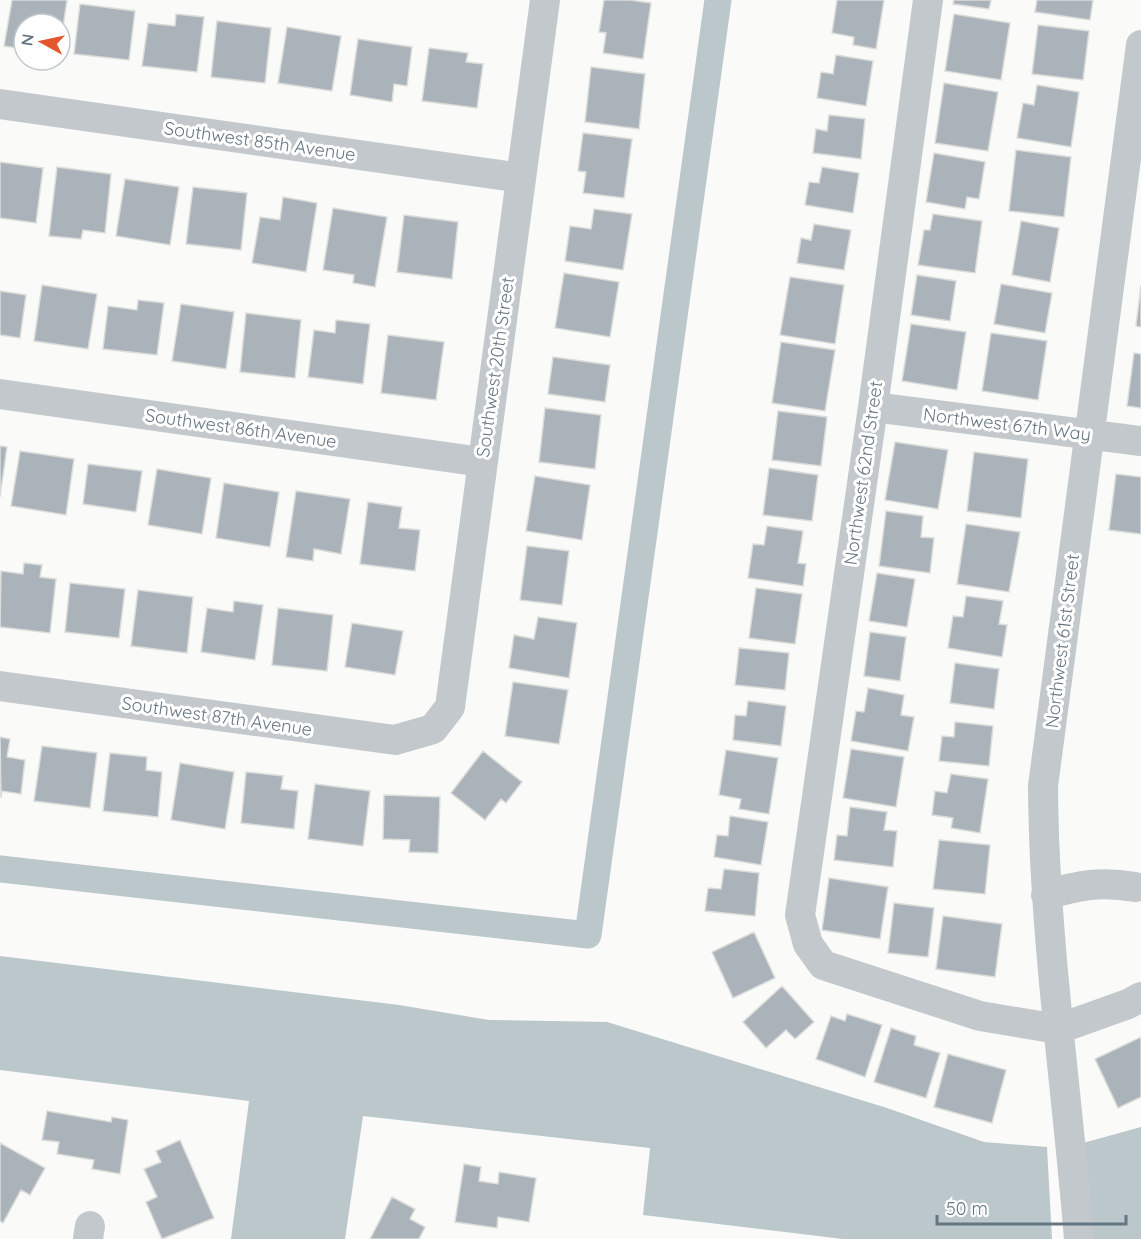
<svg xmlns="http://www.w3.org/2000/svg" width="1141" height="1239" font-family="Quicksand,sans-serif">
<style>
.water{fill:#bbc7cb}
.lines{fill:none;stroke-linecap:round;stroke-linejoin:round}
.canal{stroke:#bbc7cb;stroke-width:27}
.building{fill:#aab3b9;stroke:#dcdcda;stroke-width:1.5}
.minor{stroke:#c3c8cc;stroke-width:30}
.labels{text-anchor:middle;dominant-baseline:central;stroke-width:6;stroke-linejoin:round;paint-order:stroke}
.street-label{font-size:18px;fill:#657683;stroke:#fff}
</style>
<rect width="100%" height="100%" fill="#fafaf8"/>
<path class="water" d="M 0,956 L 399,1005 L 489,1020 L 607,1022 L 887,1108 L 984,1142 L 1047,1147 L 1052,1239 L 843,1239 L 643,1215 L 650,1148 L 363,1116 L 345,1239 L 231,1239 L 249,1101 L 0,1070 Z
M 1141,1127 L 1141,1239 L 1092,1239 L 1083,1143 Z"/>
<g class="lines">
<path class="canal" d="M 0,869 L 588,935 L 718,0"/>
</g>
<path class="building" d="M 12,0 L 67,0 L 62,34 L 60,34 L 60,24 L 24,24 L 24,49 L 4,46 Z
M 604,0 L 630,0 L 651,3 L 643,59 L 603,53 L 606,33 L 599,32 Z
M 837,0 L 884,0 L 876,49 L 853,45 L 854,37 L 832,33 Z
M 954,0 L 991,0 L 989,9 L 953,4 Z
M 1037,0 L 1093,0 L 1090,20 L 1035,12 Z
M 80,4 L 135,11 L 129,60 L 74,54 Z
M 176,14 L 204,17 L 197,72 L 142,66 L 148,23 L 175,26 Z
M 954,14 L 1010,23 L 1001,80 L 945,71 Z
M 217,21 L 271,28 L 265,83 L 211,77 Z
M 1038,25 L 1089,31 L 1083,80 L 1032,74 Z
M 287,27 L 341,36 L 332,91 L 278,83 Z
M 358,39 L 412,47 L 407,86 L 394,84 L 392,102 L 350,95 Z
M 429,48 L 468,53 L 466,62 L 483,64 L 477,108 L 422,101 Z
M 836,55 L 873,61 L 866,106 L 817,98 L 821,72 L 833,74 Z
M 591,67 L 645,74 L 639,129 L 585,122 Z
M 944,83 L 998,92 L 988,151 L 935,143 Z
M 1037,85 L 1079,92 L 1071,147 L 1017,138 L 1023,103 L 1034,105 Z
M 829,115 L 865,119 L 861,159 L 813,153 L 816,129 L 827,131 Z
M 583,133 L 632,139 L 624,198 L 583,193 L 586,172 L 578,171 Z
M 1016,150 L 1071,157 L 1064,217 L 1009,211 Z
M 934,153 L 985,162 L 979,199 L 967,197 L 965,209 L 926,202 Z
M 0,162 L 43,168 L 36,223 L 0,218 Z
M 57,167 L 111,174 L 105,233 L 83,230 L 81,239 L 49,236 Z
M 822,167 L 859,173 L 853,213 L 805,205 L 809,182 L 819,183 Z
M 125,179 L 179,187 L 170,245 L 116,236 Z
M 193,187 L 247,193 L 241,250 L 186,244 Z
M 283,197 L 317,203 L 306,272 L 252,263 L 260,217 L 280,220 Z
M 333,208 L 387,217 L 375,287 L 353,283 L 354,275 L 323,270 Z
M 594,209 L 632,214 L 623,270 L 565,261 L 570,226 L 591,229 Z
M 933,214 L 982,221 L 975,273 L 918,265 L 924,230 L 930,230 Z
M 404,215 L 458,222 L 452,279 L 397,272 Z
M 1021,221 L 1059,228 L 1050,282 L 1012,275 Z
M 814,224 L 851,230 L 844,270 L 797,263 L 801,238 L 811,240 Z
M 564,273 L 619,282 L 610,337 L 555,328 Z
M 917,275 L 956,281 L 950,321 L 911,315 Z
M 790,277 L 844,285 L 835,344 L 780,335 Z
M 1001,284 L 1052,293 L 1045,333 L 994,324 Z
M 42,285 L 97,294 L 88,349 L 34,341 Z
M 1141,285 L 1141,327 L 1136,326 Z
M 0,291 L 26,295 L 20,338 L 0,335 Z
M 138,300 L 164,303 L 157,355 L 103,349 L 108,306 L 137,310 Z
M 181,304 L 234,312 L 226,369 L 172,361 Z
M 246,313 L 301,320 L 295,378 L 240,372 Z
M 336,320 L 370,324 L 363,384 L 308,377 L 314,330 L 335,333 Z
M 911,324 L 966,332 L 957,390 L 902,381 Z
M 991,333 L 1047,341 L 1038,400 L 982,391 Z
M 388,335 L 444,342 L 436,400 L 381,393 Z
M 781,342 L 835,350 L 825,411 L 772,403 Z
M 1134,353 L 1141,354 L 1141,408 L 1127,406 Z
M 553,357 L 610,365 L 605,402 L 548,394 Z
M 545,408 L 601,415 L 595,469 L 539,462 Z
M 778,411 L 827,417 L 821,466 L 772,460 Z
M 895,442 L 948,450 L 938,509 L 885,500 Z
M 0,446 L 7,447 L 0,497 Z
M 20,451 L 74,459 L 66,515 L 11,506 Z
M 974,452 L 1028,459 L 1021,518 L 967,511 Z
M 88,464 L 142,471 L 136,512 L 83,504 Z
M 769,468 L 818,475 L 812,521 L 763,515 Z
M 157,469 L 211,478 L 202,534 L 148,525 Z
M 1116,474 L 1141,477 L 1141,534 L 1109,530 Z
M 535,476 L 590,485 L 582,540 L 526,531 Z
M 224,483 L 279,492 L 270,547 L 216,538 Z
M 296,491 L 350,499 L 341,554 L 314,549 L 313,561 L 286,557 Z
M 368,502 L 402,507 L 399,528 L 420,530 L 415,571 L 360,564 Z
M 886,511 L 923,516 L 921,537 L 934,538 L 930,573 L 879,566 Z
M 966,524 L 1020,532 L 1009,592 L 957,584 Z
M 767,526 L 803,531 L 798,563 L 806,564 L 803,586 L 748,578 L 753,544 L 764,545 Z
M 527,546 L 569,551 L 562,605 L 520,600 Z
M 24,563 L 42,565 L 40,577 L 56,579 L 50,633 L 0,627 L 1,571 L 23,574 Z
M 877,573 L 915,579 L 907,627 L 869,621 Z
M 70,583 L 125,589 L 119,638 L 65,632 Z
M 756,588 L 802,594 L 795,644 L 749,638 Z
M 138,590 L 193,597 L 187,653 L 131,646 Z
M 966,596 L 1003,601 L 999,624 L 1007,625 L 1002,657 L 948,648 L 953,616 L 963,617 Z
M 234,601 L 263,605 L 255,660 L 201,652 L 207,608 L 233,612 Z
M 278,608 L 333,615 L 327,671 L 272,665 Z
M 538,617 L 577,623 L 569,678 L 509,668 L 514,635 L 534,639 Z
M 352,623 L 403,631 L 395,675 L 345,667 Z
M 870,632 L 906,637 L 900,681 L 864,676 Z
M 739,648 L 789,653 L 785,690 L 735,685 Z
M 955,663 L 999,669 L 994,709 L 950,703 Z
M 513,682 L 568,690 L 559,744 L 505,736 Z
M 868,688 L 904,695 L 901,715 L 914,717 L 908,751 L 851,741 L 856,711 L 864,712 Z
M 748,701 L 786,706 L 781,746 L 733,740 L 735,715 L 746,716 Z
M 955,722 L 993,726 L 989,766 L 939,761 L 942,736 L 954,737 Z
M 0,737 L 10,739 L 7,757 L 25,760 L 21,794 L 2,791 L 1,798 Z
M 42,746 L 97,753 L 90,808 L 34,801 Z
M 851,749 L 904,757 L 896,807 L 843,798 Z
M 726,750 L 778,758 L 769,814 L 739,809 L 741,799 L 719,795 Z
M 483,751 L 522,782 L 506,803 L 501,799 L 485,820 L 451,793 Z
M 110,753 L 147,757 L 146,770 L 162,772 L 158,817 L 103,811 Z
M 180,763 L 234,772 L 225,829 L 171,820 Z
M 246,772 L 283,776 L 281,789 L 298,791 L 294,829 L 241,823 Z
M 951,774 L 988,779 L 980,833 L 951,828 L 953,818 L 932,815 L 935,791 L 947,793 Z
M 315,784 L 370,791 L 363,846 L 308,839 Z
M 384,795 L 440,797 L 438,853 L 409,852 L 410,840 L 383,839 Z
M 850,807 L 887,812 L 884,830 L 897,831 L 893,867 L 834,860 L 837,835 L 847,836 Z
M 730,816 L 768,822 L 761,865 L 714,857 L 717,835 L 728,836 Z
M 939,840 L 990,845 L 985,894 L 933,889 Z
M 724,869 L 759,873 L 755,916 L 705,911 L 708,888 L 721,889 Z
M 829,878 L 888,887 L 880,939 L 822,930 Z
M 894,903 L 934,908 L 928,957 L 888,953 Z
M 943,916 L 1002,924 L 995,977 L 936,969 Z
M 754,932 L 775,978 L 733,998 L 712,952 Z
M 782,986 L 814,1022 L 795,1039 L 786,1030 L 766,1048 L 743,1022 Z
M 847,1014 L 882,1025 L 865,1077 L 816,1059 L 831,1016 L 845,1021 Z
M 891,1028 L 916,1036 L 914,1045 L 940,1053 L 926,1098 L 874,1082 Z
M 1141,1037 L 1141,1097 L 1118,1108 L 1095,1059 Z
M 948,1054 L 1006,1070 L 992,1123 L 934,1107 Z
M 47,1111 L 111,1122 L 112,1117 L 128,1120 L 120,1174 L 92,1169 L 94,1160 L 57,1154 L 59,1142 L 42,1140 Z
M 180,1140 L 214,1218 L 162,1239 L 146,1202 L 157,1197 L 144,1169 L 161,1162 L 156,1151 Z
M 0,1143 L 45,1168 L 30,1195 L 21,1190 L 3,1223 L 0,1221 Z
M 464,1164 L 481,1167 L 479,1181 L 498,1184 L 499,1172 L 536,1178 L 529,1222 L 498,1217 L 497,1228 L 455,1222 Z
M 392,1197 L 415,1209 L 410,1219 L 425,1227 L 419,1239 L 370,1239 Z"/>
<g class="lines">
<path class="minor" d="M 928,0 L 873,407 L 800,915 L 808,944 L 823,965 L 980,1016 L 1058,1029 L 1128,1004 L 1141,997
M 0,104 L 521,178
M 0,394 L 482,462
M 873,407 L 1141,441
M 0,686 L 395,740 L 433,729 L 450,707 L 545,0
M 1046,895 C 1079,885 1101,881 1135,887
M 88,1239 L 90,1226
M 1079,1239 C 1067,1088 1044,938 1043,786 L 1141,45"/>
</g>
<g class="labels">
<g class="street-label">
<text transform="translate(260 141) rotate(8)">Southwest 85th Avenue</text>
<text transform="translate(495 367) rotate(-82)">Southwest 20th Street</text>
<text transform="translate(1007 424) rotate(7)">Northwest 67th Way</text>
<text transform="translate(241 428) rotate(8)">Southwest 86th Avenue</text>
<text transform="translate(863 473) rotate(-82)">Northwest 62nd Street</text>
<text transform="translate(1062 641) rotate(-83)">Northwest 61st Street</text>
<text transform="translate(217 716) rotate(8)">Southwest 87th Avenue</text>
</g>
</g>
<g transform="translate(42 42) rotate(278)"><circle r="28" fill="#ffffff" stroke="#c1c8cd" stroke-width="1.5"/>
<path d="M0-4.5L10 22L0 15L-10 22Z" fill="#e4572e"/>
<text y="-9" font-size="16" font-weight="bold" text-anchor="middle" fill="#657683">N</text>
</g>
<path d="M937 1215v9h189v-9" fill="none" stroke="#657683" stroke-width="3"/>
<text x="946" y="1215" font-size="18" fill="#657683" stroke="#ffffff" stroke-width="4.5" paint-order="stroke">50 m</text>
</svg>
